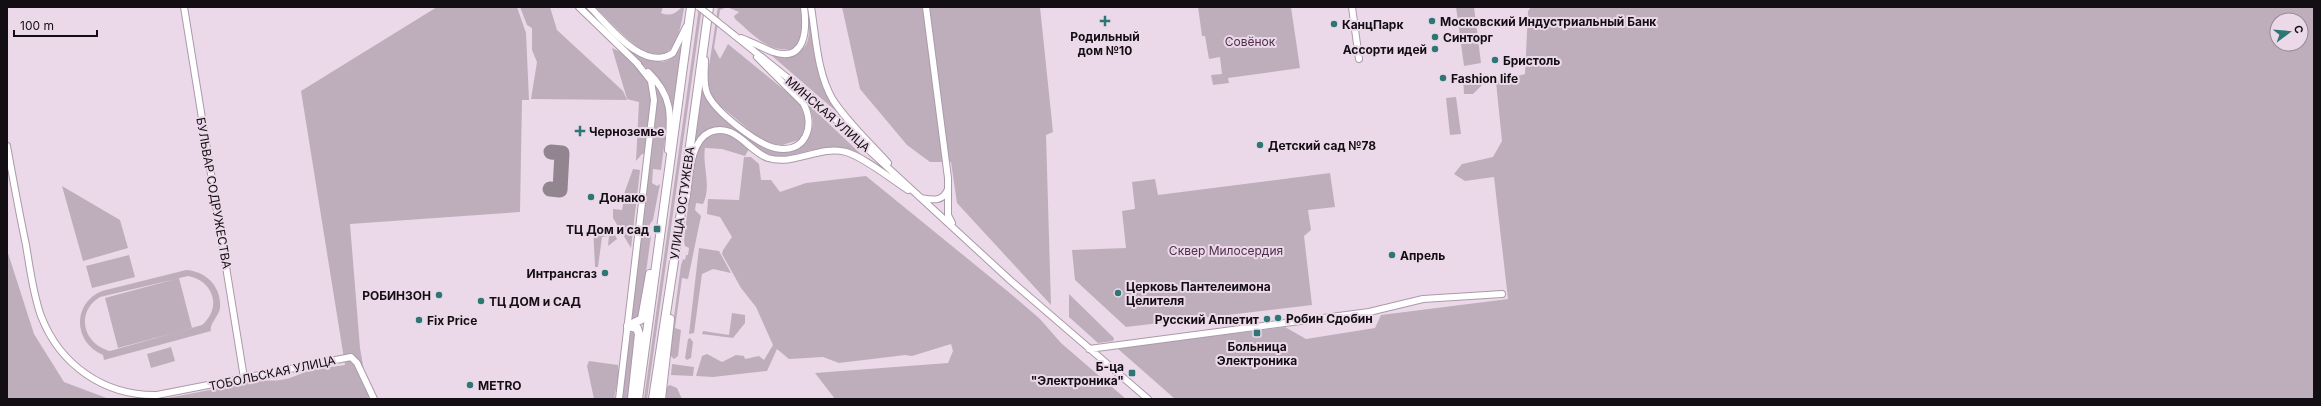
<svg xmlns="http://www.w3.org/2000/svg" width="2321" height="406" font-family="Inter,sans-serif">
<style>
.green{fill:#beaebb;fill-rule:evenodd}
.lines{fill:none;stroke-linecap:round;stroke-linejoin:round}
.taxiway{stroke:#928590;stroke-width:15}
.minor-casing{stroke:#ab9aa9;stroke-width:8}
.major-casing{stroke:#ab9aa9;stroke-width:10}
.minor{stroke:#fff;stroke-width:6}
.major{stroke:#fff;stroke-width:8}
.minor-bridge-casing{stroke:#ab9aa9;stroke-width:8;stroke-linecap:butt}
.minor-bridge{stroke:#fff;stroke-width:6}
.poi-dot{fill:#2d7674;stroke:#ebd9e9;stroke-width:1.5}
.labels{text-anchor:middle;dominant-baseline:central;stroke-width:4;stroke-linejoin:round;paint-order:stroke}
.poi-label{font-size:12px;font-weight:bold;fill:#130e13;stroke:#ebd9e9;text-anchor:start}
.park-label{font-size:12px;fill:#4e2b4b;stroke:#ebd9e9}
.street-label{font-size:12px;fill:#130e13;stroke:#ebd9e9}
</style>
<rect width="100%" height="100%" fill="#ebd9e9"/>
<path class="green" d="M 437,7 L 517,7 L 526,33 L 529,100 L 522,100 L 520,212 L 350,224 L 360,348 L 369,399 L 162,399 L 262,380 C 281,382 288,379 305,372 C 317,368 332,367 345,365 L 301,91 Z
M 520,7 L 550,7 L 557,30 L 623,91 L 627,100 L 531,99 L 537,62 L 532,50 L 532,28 L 527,25 Z
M 583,7 L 586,7 C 606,26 662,96 683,42 L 673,108 L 668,92 L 658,79 Z
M 595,7 L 663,7 L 661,13 C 671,17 676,13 682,7 L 684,8 C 672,95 631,42 595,7 Z
M 699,7 L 702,7 L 647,399 L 644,399 Z
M 718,7 L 801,7 L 803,35 L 794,48 C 769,55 752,33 735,19 L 734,16 L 739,12 L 727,7 L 720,10 L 714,48 L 720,59 L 728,44 L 799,102 L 807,122 L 804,135 L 799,140 L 782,145 L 769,143 L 753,133 L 718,104 L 709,93 L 707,79 Z
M 806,7 L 809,7 L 815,46 L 838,113 L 771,55 C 779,52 790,55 799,51 C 814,45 808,19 806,7 Z
M 842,7 L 1040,7 L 1053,132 L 1046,135 L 1051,305 L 957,203 L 951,162 L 930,162 L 907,145 L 860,89 Z
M 1198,7 L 1291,7 L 1300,68 L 1228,78 L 1229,83 L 1213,85 L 1211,75 L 1222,74 L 1220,57 L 1209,59 L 1205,36 L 1202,36 Z
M 1456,7 L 1474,7 L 1481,63 L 1464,66 Z
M 1531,7 L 2314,7 L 2314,399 L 1175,399 L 1117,348 L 1285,327 L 1306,339 L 1375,328 L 1381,315 L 1508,299 L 1494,177 L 1465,181 L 1454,174 L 1462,164 L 1493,157 L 1502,141 L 1496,82 L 1525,74 L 1528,11 ZM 2277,20 L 2301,20 L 2301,44 L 2277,44 Z
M 612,48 L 621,52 L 648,80 L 652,94 L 645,154 L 642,154 L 636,161 L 639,102 L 627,99 Z
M 1481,75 L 1483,84 L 1473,94 L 1464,94 L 1463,77 Z
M 655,83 L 666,101 L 667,124 L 661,170 L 653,169 L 652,183 L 657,186 L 660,184 L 653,220 L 650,224 L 648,235 L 651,236 L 640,316 L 635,320 L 631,318 L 657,105 Z
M 702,87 C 706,105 721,115 735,126 C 753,140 764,152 789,150 C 799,149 805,145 810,135 C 815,124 813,113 807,103 L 864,157 C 844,147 826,146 804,152 C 795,154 784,158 774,156 C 754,152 743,127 721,127 C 709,127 700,136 694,145 Z
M 1456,97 L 1461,134 L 1450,135 L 1446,98 Z
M 719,133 L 733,136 L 749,149 L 745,156 L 722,149 L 705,148 C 702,166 712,186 703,204 L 696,203 L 695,210 L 701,216 L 688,279 L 682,278 L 675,328 L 681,330 L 678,356 L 674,359 L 669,354 L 681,265 L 683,259 L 685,260 L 686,255 L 688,255 L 689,248 L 685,246 L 684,241 C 687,220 691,162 700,146 C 704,138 711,135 719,133 Z
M 744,157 L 751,157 L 759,164 L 761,180 L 771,180 L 780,192 L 806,183 L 866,176 L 1011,294 L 1040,319 L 1061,343 L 1126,399 L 835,399 L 815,373 L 948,363 L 953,351 L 951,344 L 912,356 L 905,355 L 839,363 L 823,357 L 789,359 L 777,349 L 767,371 L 713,377 L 696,376 L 702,356 L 707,354 L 722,362 L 736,355 L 744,356 L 745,359 L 759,356 L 764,360 L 773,345 L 756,307 L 741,288 L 722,254 L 723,250 L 732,237 L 720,217 L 707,214 L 708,199 L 739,200 Z
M 633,169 L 640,170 L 631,248 L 613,218 L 613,209 L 622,210 L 625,191 Z
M 1330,173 L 1335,207 L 1308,210 L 1311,230 L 1304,236 L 1312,305 L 1126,327 L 1075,280 L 1072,250 L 1126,248 L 1122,211 L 1135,209 L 1132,182 L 1155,179 L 1158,195 Z
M 62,186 L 120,220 L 128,248 L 83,261 Z
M 593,226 L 611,227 L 617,239 L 608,246 L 609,236 L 602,237 L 598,267 L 595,267 Z
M 699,248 L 719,251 L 731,273 L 713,269 L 702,274 L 694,333 L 689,334 Z
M 7,250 L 34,334 L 64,382 L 109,399 L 7,399 Z
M 129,255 L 135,277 L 92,288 L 86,266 Z
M 186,270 C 206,271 222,287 220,308 C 219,316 209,324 211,331 L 104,360 L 103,355 C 73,343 72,303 102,291 ZM 188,276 C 214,281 222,308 202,325 L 110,351 C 83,344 75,312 100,297 Z
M 179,278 L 192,328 L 118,348 L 105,298 Z
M 1069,294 L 1114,338 L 1113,341 L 1098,343 L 1069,317 Z
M 732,313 L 745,315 L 745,323 L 733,338 L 702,334 L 703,331 L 729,335 Z
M 633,330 L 635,332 L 628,399 L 622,399 L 630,334 Z
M 690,338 L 693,342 L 691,358 L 687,360 L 685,358 L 688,339 Z
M 171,347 L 175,361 L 151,368 L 147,354 Z
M 589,361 L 618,365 L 619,374 L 614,399 L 594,399 L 587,366 Z
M 672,364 L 694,367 L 693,376 L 671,375 Z
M 670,385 L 677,388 L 682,399 L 664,399 L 665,388 Z"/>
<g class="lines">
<path class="taxiway" d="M 550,189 L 560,190 L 562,153 L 551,152"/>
<g class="minor-casing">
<path id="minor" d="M 184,7 L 244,378
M 579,7 L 638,64
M 590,7 C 609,26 644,73 673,53 L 686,27
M 811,7 C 816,37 817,73 833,100 C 848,123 870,143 888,163
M 926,7 L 948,178 L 948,215 L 952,223
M 1352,7 L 1359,59
M 734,35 L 809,95 L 1011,281 L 1148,399
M 741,38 C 752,42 763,48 773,52 C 806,63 807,29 804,7
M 705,60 C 705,71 703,83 707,93 C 714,111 757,144 775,148 C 806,155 816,125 803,103 L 757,57
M 648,72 C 674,97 671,117 668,150
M 7,146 C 13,179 19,212 26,245 C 30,269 33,294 41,316 C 60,365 104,396 157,395 L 351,357 L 357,363 L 374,399
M 921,198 C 933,200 943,202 948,189
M 686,201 C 690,181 688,142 710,132 C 735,122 748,151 768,158 C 794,166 820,145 846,152 C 864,157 891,179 908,190
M 1089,349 L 1369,312 L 1423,299 L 1502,294
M 619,399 L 654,100 L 651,81 L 636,62"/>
</g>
<g class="major-casing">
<path id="major" d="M 628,326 L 642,319 L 650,274
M 628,326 L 637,328 L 639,334 L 632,399
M 638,399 L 691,7
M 653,399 L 676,248 L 709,7
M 661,399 L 670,319"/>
</g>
<use href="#minor" class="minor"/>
<use href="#major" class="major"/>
<g class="minor-bridge-casing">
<path id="minor-bridge" d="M 699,7 L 734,35"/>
</g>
<use href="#minor-bridge" class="minor-bridge"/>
</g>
<g class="poi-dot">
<path d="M1103 15h4v4h4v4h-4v4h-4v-4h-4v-4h4z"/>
<circle cx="1432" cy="21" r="4"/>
<circle cx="1334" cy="24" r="4"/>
<circle cx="1435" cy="37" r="4"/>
<circle cx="1435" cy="49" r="4"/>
<circle cx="1495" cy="60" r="4"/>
<circle cx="1443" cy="78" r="4"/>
<path d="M578 125h4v4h4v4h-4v4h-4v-4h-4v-4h4z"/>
<circle cx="1260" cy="145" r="4"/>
<circle cx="591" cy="197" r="4"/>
<rect x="653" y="225" width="8" height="8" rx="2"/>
<circle cx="1392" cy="255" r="4"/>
<circle cx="605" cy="273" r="4"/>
<circle cx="1118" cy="293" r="4"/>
<circle cx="439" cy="295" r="4"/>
<circle cx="481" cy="301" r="4"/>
<circle cx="1278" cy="318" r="4"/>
<circle cx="1267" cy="319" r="4"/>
<circle cx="419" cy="320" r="4"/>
<rect x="1253" y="329" width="8" height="8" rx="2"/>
<rect x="1128" y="369" width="8" height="8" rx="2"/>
<circle cx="470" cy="385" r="4"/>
</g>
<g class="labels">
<g class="poi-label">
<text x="1440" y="21">Московский Индустриальный Банк</text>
<text x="1342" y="24">КанцПарк</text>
<text x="1105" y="36" text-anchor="middle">Родильный<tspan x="1105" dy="14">дом №10</tspan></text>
<text x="1443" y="37">Синторг</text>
<text x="1427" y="49" text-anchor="end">Ассорти идей</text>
<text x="1503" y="60">Бристоль</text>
<text x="1451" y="78">Fashion life</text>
<text x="589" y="131">Черноземье</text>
<text x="1268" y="145">Детский сад №78</text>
<text x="599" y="197">Донако</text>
<text x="649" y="229" text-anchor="end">ТЦ Дом и сад</text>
<text x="1400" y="255">Апрель</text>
<text x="597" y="273" text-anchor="end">Интрансгаз</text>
<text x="1126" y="286">Церковь Пантелеимона<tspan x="1126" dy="14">Целителя</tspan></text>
<text x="431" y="295" text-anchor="end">РОБИНЗОН</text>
<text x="489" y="301">ТЦ ДОМ и САД</text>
<text x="1286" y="318">Робин Сдобин</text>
<text x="1259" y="319" text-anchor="end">Русский Аппетит</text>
<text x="427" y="320">Fix Price</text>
<text x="1257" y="346" text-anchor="middle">Больница<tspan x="1257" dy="14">Электроника</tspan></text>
<text x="1124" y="366" text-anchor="end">Б-ца<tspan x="1124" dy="14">"Электроника"</tspan></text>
<text x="478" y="385">METRO</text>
</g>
<g class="park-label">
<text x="1250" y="41">Совёнок</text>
<text x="1226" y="250">Сквер Милосердия</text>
</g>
<g class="street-label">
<text transform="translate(828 114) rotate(41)">МИНСКАЯ УЛИЦА</text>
<text transform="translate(214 193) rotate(80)">БУЛЬВАР СОДРУЖЕСТВА</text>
<text transform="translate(682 203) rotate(-82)">УЛИЦА ОСТУЖЕВА</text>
<text transform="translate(272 373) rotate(-12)">ТОБОЛЬСКАЯ УЛИЦА</text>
</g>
</g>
<rect width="2321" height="406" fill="none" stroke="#130e13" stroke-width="16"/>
<g transform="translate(2289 32) rotate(74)"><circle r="19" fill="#ebd9e9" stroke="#958893"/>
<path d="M0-3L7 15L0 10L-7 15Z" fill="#2d7674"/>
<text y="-6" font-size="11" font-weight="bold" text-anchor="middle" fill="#130e13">С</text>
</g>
<path d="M14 30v6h83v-6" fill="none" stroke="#130e13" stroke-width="2"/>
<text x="20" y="30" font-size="12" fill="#130e13" stroke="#ebd9e9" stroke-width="3" paint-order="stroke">100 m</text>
</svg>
